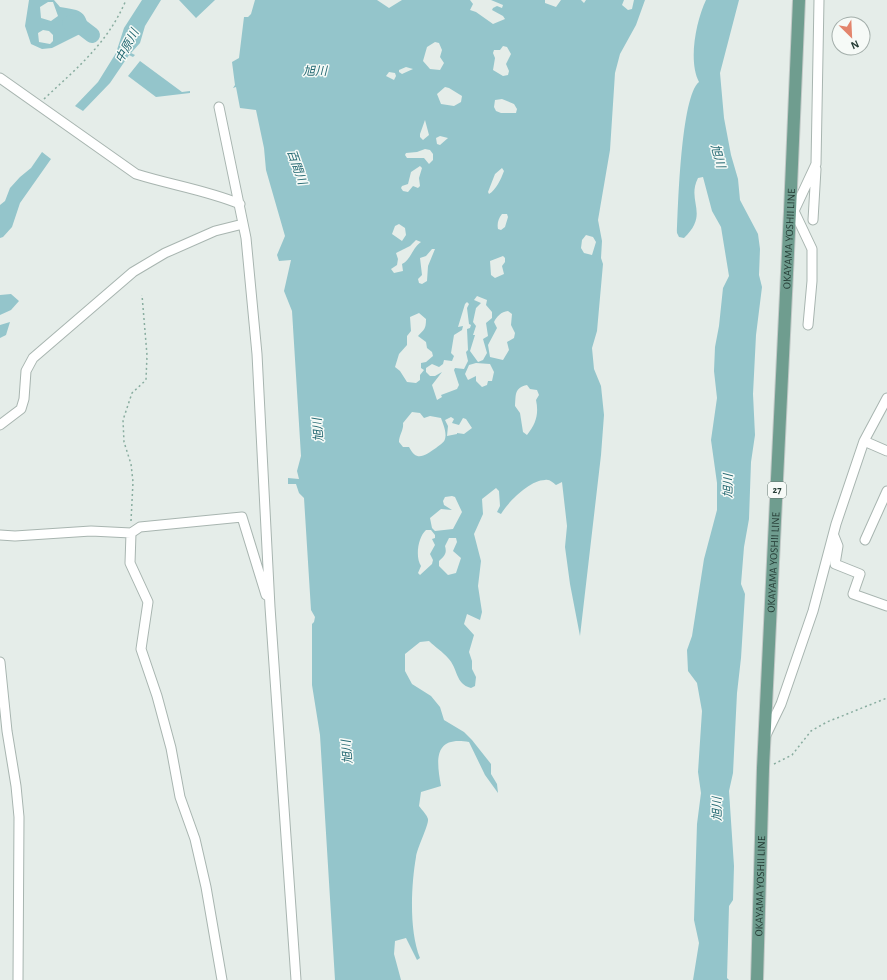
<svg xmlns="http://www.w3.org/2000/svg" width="887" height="980" font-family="'Alegreya Sans','Noto Sans JP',sans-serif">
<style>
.water{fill:#94c5cb;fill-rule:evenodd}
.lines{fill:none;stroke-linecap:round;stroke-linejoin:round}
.river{stroke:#94c5cb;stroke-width:16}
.street-casing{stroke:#a8b5b0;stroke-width:11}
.primary-casing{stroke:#c2c9c7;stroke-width:14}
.path{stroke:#89ada0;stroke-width:1.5;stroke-dasharray:2 3;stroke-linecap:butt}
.street{stroke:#fff;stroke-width:9}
.primary{stroke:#6f9d8f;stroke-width:12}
.labels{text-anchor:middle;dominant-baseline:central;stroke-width:3;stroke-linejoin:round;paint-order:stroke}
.shield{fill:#f6faf7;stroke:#647670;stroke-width:1}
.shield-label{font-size:10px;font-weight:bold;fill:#263d36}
.street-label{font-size:11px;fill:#263d36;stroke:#f6faf7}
.water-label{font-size:12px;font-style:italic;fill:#266a73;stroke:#f6faf7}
</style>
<rect width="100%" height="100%" fill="#e5ede9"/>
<path class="water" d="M 29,0 L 54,0 L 60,7 C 77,10 87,9 88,30 L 52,48 L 42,49 L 31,44 L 25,26 ZM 48,2 L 53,2 L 58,16 L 51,21 L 41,18 L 40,7 ZM 43,30 L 49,31 L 53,35 L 53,41 L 50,44 L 39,42 L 38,33 Z
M 142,0 L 161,0 L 145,26 L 140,43 L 131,53 L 135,55 L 133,57 L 129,55 L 110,83 L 83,111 L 75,106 L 98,82 L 116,53 L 124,28 Z
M 179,0 L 215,0 L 196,18 Z
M 255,0 L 377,0 L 389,8 L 402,0 L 470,0 L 473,4 L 470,10 L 476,12 L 493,24 L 505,19 L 503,16 L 492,10 L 493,8 L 497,6 L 502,8 L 503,5 L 491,0 L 545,0 L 545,3 L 556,7 L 561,0 L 581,0 L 584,3 L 586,0 L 624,0 L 622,5 L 628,10 L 632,9 L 634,0 L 645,0 L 636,25 L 620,54 L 615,73 L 610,150 L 598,220 L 602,241 L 601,258 L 603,264 L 597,331 L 592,348 L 594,369 L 601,386 L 604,415 L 601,455 L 580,636 L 570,584 L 565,547 L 567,526 L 562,482 L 556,485 C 553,483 550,479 545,480 C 530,480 508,502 501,514 L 497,512 L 500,506 L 499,491 L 496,488 L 482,499 L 483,514 L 474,534 L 481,561 L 478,586 L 482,612 L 480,620 L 467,614 L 464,624 L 474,635 L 469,652 L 472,661 L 472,669 L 476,677 L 475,686 L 471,688 C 455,684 458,668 448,658 C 443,652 435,647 429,641 L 420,642 L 405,654 L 405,671 L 412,684 L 431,696 L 440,707 L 444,720 L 464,732 L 472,740 L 491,764 L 491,774 L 497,784 L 498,793 L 485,775 L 469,742 C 434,736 436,759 441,786 L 421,792 L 419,806 C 422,810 427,815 428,819 C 429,825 417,848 416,857 C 411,886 409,931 420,958 L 417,960 L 406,938 L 395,941 L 394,954 L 401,980 L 335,980 L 320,735 L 312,685 L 312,624 L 314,622 L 315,617 L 311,610 L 304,498 L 299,493 L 296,484 L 288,484 L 288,478 L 299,479 L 297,471 L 301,456 L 292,311 L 284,291 L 291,260 L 279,261 L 277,255 L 285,236 L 266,170 L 264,148 L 256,110 L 240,108 L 236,87 L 233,88 L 235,85 L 232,62 L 239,58 L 244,17 L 248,17 L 251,14 ZM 435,42 L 439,43 L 442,50 L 440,57 L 444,63 L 440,70 L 430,69 L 423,61 L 427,47 ZM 503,46 L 507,47 L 511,54 L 506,64 L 509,71 L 508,75 L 503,76 L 493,70 L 495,58 L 493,53 L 494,50 L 500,50 ZM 406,67 L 413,69 L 402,74 L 399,72 L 399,70 ZM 389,72 L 395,73 L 396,76 L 394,80 L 386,76 ZM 445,87 L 449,88 L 462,96 L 461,102 L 454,106 L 441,104 L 437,94 ZM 502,99 L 514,104 L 517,109 L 516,113 L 501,113 L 496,111 L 494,107 L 495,100 ZM 425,120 L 429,135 L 423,140 L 420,137 L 420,134 ZM 440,136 L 448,138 L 440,145 L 437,144 L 436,138 ZM 425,149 L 430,150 L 433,154 L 433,160 L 429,164 L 424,158 L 407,158 L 405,155 L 406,153 L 417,152 ZM 420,166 L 422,168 L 419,178 L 420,186 L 418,188 L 413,186 L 408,192 L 403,191 L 401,188 L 402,186 L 408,184 L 411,172 ZM 502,168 L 504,171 C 501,179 496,190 489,194 L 488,192 L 495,174 ZM 502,214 L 507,214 L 508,217 L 505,227 L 501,230 L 498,229 C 497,224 498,219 502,214 ZM 399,224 L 405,228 L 406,235 L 402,241 L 392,234 L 395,226 ZM 586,235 L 593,237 L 596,242 L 592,255 L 584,253 L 581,248 L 582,240 ZM 416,240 L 421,242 C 412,248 411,260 402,264 L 403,271 L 394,273 L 391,269 L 397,265 L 398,259 L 396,253 L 410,246 ZM 432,249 L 435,249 L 428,266 L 427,281 L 422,284 L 419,283 L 418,279 L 422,275 L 420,258 L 426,256 ZM 503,256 L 505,258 L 505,262 L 502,266 L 504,274 L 495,278 L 491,275 L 490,261 ZM 477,296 L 487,300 L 486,305 L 492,312 L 492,318 L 486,323 L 488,336 L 483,339 L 487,353 L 483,360 L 478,362 L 470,351 L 475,335 L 473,335 L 476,326 L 473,322 L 476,308 L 481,303 L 474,300 ZM 467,302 L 469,304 L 467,308 L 469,324 L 471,325 L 470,328 L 467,329 L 468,350 L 466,352 L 468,361 L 464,369 L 455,368 L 454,370 L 459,385 L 457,389 L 441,395 L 442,397 L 437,400 L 432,385 L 442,372 L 435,376 L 430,376 L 426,372 L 426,368 L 432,364 L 439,367 L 443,364 L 444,360 L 452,361 L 454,356 L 451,353 L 454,335 L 462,330 L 463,326 L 458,327 L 465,304 ZM 508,311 L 512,314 L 511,325 L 515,333 L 514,338 L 507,342 L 509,350 L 503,360 L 490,357 L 488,345 L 497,328 L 494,322 C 497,316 501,312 508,311 ZM 419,313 L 426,319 C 426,330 424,329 418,336 L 426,342 L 427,348 L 432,352 L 433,356 L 426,362 L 421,363 L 421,368 L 424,370 L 420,375 L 420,380 L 416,383 L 407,382 L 400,371 L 395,367 L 399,354 L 407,345 L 407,336 L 411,331 L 410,317 ZM 476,363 L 490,364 L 494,372 L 492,381 L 488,381 L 487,385 L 482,387 L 476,381 L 476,376 L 468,380 L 465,374 L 469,365 ZM 527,385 L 530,389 L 537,390 L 539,395 L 536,400 C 539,414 536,424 527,435 L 523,432 L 520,413 L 515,406 C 516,395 514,388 527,385 ZM 412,412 L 420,413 L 424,418 L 430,416 L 441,418 C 443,424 447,432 445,439 C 444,443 439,445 436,448 C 425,455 417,463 409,447 L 403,447 L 399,442 C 399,435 404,430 403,423 ZM 451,417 L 454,419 L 452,423 L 459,425 L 463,418 L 466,419 L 472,428 L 464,434 L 457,433 L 457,434 L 447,436 L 448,426 L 445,420 ZM 452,496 L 455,497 L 462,512 L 453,529 L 435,531 L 432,528 L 430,518 L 441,509 L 452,510 L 444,505 L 443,501 L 445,497 ZM 426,530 L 431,530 L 435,535 L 435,538 L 432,539 L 435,545 L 430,554 L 433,560 L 432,564 L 420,575 L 418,573 L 421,566 C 415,557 418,537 426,530 ZM 449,538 L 456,538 L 457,542 L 453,551 L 461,558 L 456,573 L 448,575 L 439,566 L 439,561 C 445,556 447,553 445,546 Z
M 706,0 L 739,0 L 720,73 L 724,118 L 731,155 L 738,179 L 740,200 L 758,234 L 760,249 L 759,275 L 762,287 L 756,335 L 753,394 L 755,435 L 751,462 L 749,519 L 744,547 L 741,584 L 745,594 L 741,658 L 737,693 L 733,773 L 729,791 L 734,866 L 733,900 L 729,906 L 727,978 L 729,980 L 693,980 L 699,943 L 694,920 L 697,824 L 701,793 L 698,772 L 702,711 L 697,683 L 688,671 L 687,650 L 692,636 L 704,559 L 717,510 L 717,483 L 711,440 L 717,398 L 714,371 L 715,347 L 719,326 L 723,288 L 729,276 L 721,227 L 712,211 L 703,177 L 698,178 C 686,202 710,213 684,238 L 679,237 L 677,233 C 678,207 681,96 699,82 C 688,61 696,21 706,0 Z
M 140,61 L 182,92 L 190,91 L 190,93 L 156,97 L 128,76 Z
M 42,152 L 51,159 L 20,203 L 12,227 L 3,237 L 0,238 L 0,205 L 5,201 L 10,188 L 20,177 L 31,168 Z
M 11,294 L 19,301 L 11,310 L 0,315 L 0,295 Z
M 10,322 L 6,335 L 0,338 L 0,325 Z"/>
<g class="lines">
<path class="river" d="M 70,23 L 75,22 L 92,35"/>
<g class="street-casing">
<path id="street" d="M 0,78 L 136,174 C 171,185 206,190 240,204
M 219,107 L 246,238 L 257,354 L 270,607 L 296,980
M 790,211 L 794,211 L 816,164 L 819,0
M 794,211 L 812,249 L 812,281 L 808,325
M 813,220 L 816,169
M 0,425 L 21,409 L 24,399 L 26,371 L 33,358 L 133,272 L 165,253 L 215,231 L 243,224
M 864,441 L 887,451
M 131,533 L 130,563 L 148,602 L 141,649 L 157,696 L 171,748 L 180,797 L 195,839 L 206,887 L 222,980
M 0,535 L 15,536 L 91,531 L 131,533 L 140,527 L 242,517 L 266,595
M 834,536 L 838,546 L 835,564 L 860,574 L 853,594 L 887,606
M 865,540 L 887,491
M 0,662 L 7,731 L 16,786 L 19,817 L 18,980
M 766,735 L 781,704 L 813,611 L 836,524 L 864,441 L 887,398"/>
</g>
<g class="primary-casing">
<g id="primary">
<path id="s1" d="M 757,980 L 763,768 L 790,211 L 799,0"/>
</g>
</g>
<path class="path" d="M 44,99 C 77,68 108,43 126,0
M 131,521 L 133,482 L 131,464 L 124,442 L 123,420 L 132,393 L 146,380 L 147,355 L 142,295
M 774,764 L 792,755 L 811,731 L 827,722 L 887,698"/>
<use href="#street" class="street"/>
<use href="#primary" class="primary"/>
</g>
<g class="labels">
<rect class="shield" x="768" y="482" width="18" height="16" rx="3"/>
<g class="shield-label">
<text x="777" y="490">27</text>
</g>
<g class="street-label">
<text stroke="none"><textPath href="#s1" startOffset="742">OKAYAMA YOSHII LINE</textPath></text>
<text stroke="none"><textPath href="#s1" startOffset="418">OKAYAMA YOSHII LINE</textPath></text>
<text stroke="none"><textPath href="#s1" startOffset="94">OKAYAMA YOSHII LINE</textPath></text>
</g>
<g class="water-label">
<text transform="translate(127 46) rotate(-62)">中原川</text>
<text x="315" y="71">旭川</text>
<text transform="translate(718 156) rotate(75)">旭川</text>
<text transform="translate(297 167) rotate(71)">百間川</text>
<text transform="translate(318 430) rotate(-95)">旭川</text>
<text transform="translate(728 486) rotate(-89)">旭川</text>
<text transform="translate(347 752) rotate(-95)">旭川</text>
<text transform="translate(717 809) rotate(-90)">旭川</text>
</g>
</g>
<g transform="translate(851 36) rotate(156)"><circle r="19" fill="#f6faf7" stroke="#a3aeaa"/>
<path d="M0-3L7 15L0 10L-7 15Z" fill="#e3856d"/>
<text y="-6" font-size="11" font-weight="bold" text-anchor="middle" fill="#263d36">N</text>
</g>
</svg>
